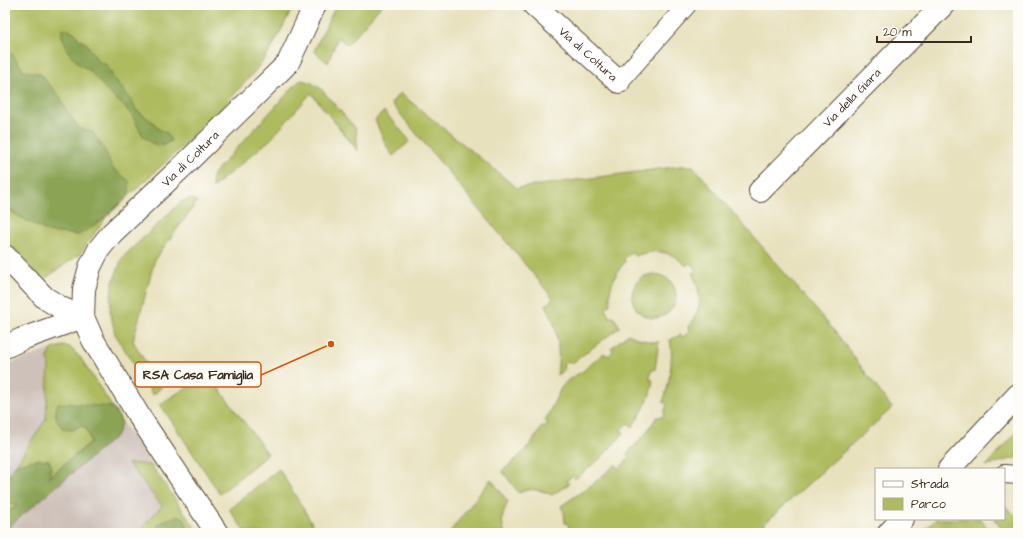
<svg xmlns="http://www.w3.org/2000/svg" width="1023" height="538" font-family="'Architects Daughter',sans-serif">
<style>
.industrial{fill:#cec1ba}
.green{fill:#aebb5e;stroke:#74723e}
.forest{fill:#8aa355;stroke:#62663a}
.lines{fill:none;stroke-linecap:round;stroke-linejoin:round}
.service-casing{stroke:#554536;stroke-width:20}
.minor-casing{stroke:#554536;stroke-width:24}
.service{stroke:#fff;stroke-width:18}
.minor{stroke:#fff;stroke-width:22}
.labels{text-anchor:middle;dominant-baseline:central;stroke-width:3;stroke-linejoin:round;paint-order:stroke}
.street-label{font-size:12px;fill:#3b2a1e;stroke:#fdfcf7}
.leader{fill:none;stroke:#d7540e;stroke-width:1.5}
.callout-dot{fill:#d7540e;stroke:#fdfcf7;stroke-width:1.5}
.callout{fill:#fdfcf7;stroke:#d7540e;stroke-width:1.5}
.callout-label{font-size:13px;text-anchor:middle;font-weight:bold;fill:#3b2a1e}
</style>
<rect width="100%" height="100%" fill="#fdfcf7"/>
<filter id="ink" filterUnits="userSpaceOnUse"><feTurbulence type="fractalNoise" baseFrequency=".025" numOctaves="2"/><feDisplacementMap in="SourceGraphic" scale="8" xChannelSelector="R" yChannelSelector="G"/><feConvolveMatrix kernelMatrix="1 2 1 2 8 2 1 2 1" color-interpolation-filters="sRGB"/></filter>
<filter id="wash" filterUnits="userSpaceOnUse"><feTurbulence type="fractalNoise" baseFrequency=".012" numOctaves="4" result="noise"/><feDisplacementMap in="SourceGraphic" scale="16" xChannelSelector="R" yChannelSelector="G"/><feGaussianBlur stdDeviation="0.9" result="paint"/><feColorMatrix in="noise" values="0 0 0 0 0 0 0 0 0 0 0 0 0 0 0 0 0 1.4 0 .05"/><feComposite in="paint" operator="in"/></filter>
<g filter="url(#wash)">
<rect width="100%" height="100%" fill="#e8e1be"/>
<path class="industrial" d="M 65,346 L 70,347 L 80,357 L 122,422 L 198,533 L 5,533 L 5,365 L 54,348 Z"/>
<path class="green" d="M 5,5 L 294,5 L 271,50 L 255,71 L 214,117 L 199,128 L 186,143 L 106,217 L 80,254 L 43,280 L 5,239 Z
M 336,5 L 382,5 L 347,45 L 338,37 L 328,63 L 314,51 Z
M 302,80 L 312,83 L 321,89 L 356,129 L 358,151 L 311,93 L 271,139 L 212,188 L 213,174 L 298,82 Z
M 400,93 L 517,188 L 681,166 L 693,166 L 836,333 L 892,408 L 754,533 L 567,533 L 569,525 L 565,523 L 564,512 L 561,506 L 593,484 L 616,464 L 619,469 L 629,458 L 626,455 L 646,433 L 657,417 L 663,417 L 667,404 L 663,402 C 669,386 674,356 670,340 L 680,335 L 683,337 L 689,332 L 688,327 C 703,307 702,295 692,273 L 696,270 L 690,263 L 686,266 C 671,250 655,249 635,256 L 631,252 L 624,259 L 625,262 C 613,276 609,288 610,305 L 606,308 L 609,317 L 614,317 L 620,327 L 571,364 L 568,361 L 563,366 L 565,369 L 557,375 C 560,352 558,325 546,305 L 553,298 L 391,103 Z
M 384,111 L 410,141 L 393,156 L 386,145 L 375,120 Z
M 191,199 L 197,202 L 155,259 L 133,341 L 161,388 L 153,395 L 115,334 L 110,311 L 112,285 L 122,258 L 182,201 Z
M632 296a22 22 0 1 1 44 0a22 22 0 1 1-44 0Z
M 628,334 C 639,339 647,342 659,342 L 655,370 L 651,370 L 650,380 L 653,380 C 651,397 642,413 632,427 L 628,423 L 621,429 L 624,433 L 601,458 L 575,479 L 572,476 L 567,481 L 569,484 L 552,495 C 541,490 531,487 519,493 L 502,471 C 518,458 533,444 542,426 L 545,427 L 548,422 L 545,421 L 561,388 L 568,380 L 583,371 L 604,353 L 608,356 L 613,351 L 611,348 Z
M 65,346 L 70,347 L 80,357 L 122,422 L 116,436 L 108,427 L 5,515 L 5,481 L 46,419 L 49,362 L 48,360 C 48,349 55,347 65,346 Z
M 208,374 L 268,454 L 220,494 L 160,404 Z
M 1018,431 L 1018,457 L 986,466 Z
M 128,463 L 151,465 L 198,532 L 137,533 L 162,506 Z
M 279,469 L 318,533 L 246,533 L 229,509 Z
M 491,479 L 508,502 C 503,512 500,522 505,533 L 449,533 Z
M 1004,505 L 1018,518 L 1018,533 L 1005,533 L 994,519 L 1004,519 Z
M 936,519 L 980,519 L 992,533 L 922,533 Z"/>
<path class="forest" d="M 62,28 L 74,32 L 80,40 L 87,44 L 98,61 L 107,65 L 113,77 L 130,98 L 136,110 L 153,122 L 158,129 L 167,133 L 171,141 L 164,145 L 159,146 L 152,143 L 143,136 L 133,117 L 123,105 L 111,95 L 90,71 L 80,65 L 69,53 L 62,36 Z
M 5,44 L 23,70 L 40,74 L 61,98 L 64,107 L 80,129 L 93,132 L 107,154 L 112,168 L 129,181 L 129,196 L 102,220 L 79,235 L 48,232 L 13,213 L 5,202 Z
M 58,403 L 112,407 L 122,422 L 116,436 L 5,530 L 5,515 L 18,504 L 7,503 L 5,501 L 5,481 L 16,464 L 39,459 L 49,460 L 51,465 L 49,478 L 91,442 L 86,428 L 81,426 L 73,430 L 63,429 C 55,418 54,416 58,403 Z
M 178,516 L 183,517 L 187,525 L 187,533 L 154,533 C 157,522 167,519 178,516 Z"/>
</g>
<g filter="url(#ink)">
<g class="lines">
<g class="service-casing">
<path id="service" d="M 619,82 L 687,5
M 1004,474 L 1018,475"/>
</g>
<g class="minor-casing">
<g id="minor">
<path id="s1" d="M 534,5 L 619,82"/>
<path id="s2" d="M 760,191 L 943,5"/>
<path d="M 5,256 L 45,298 L 63,309 L 83,317"/>
<path d="M 5,347 L 22,339 L 83,317"/>
<path d="M 949,469 L 1018,395"/>
<path id="s3" d="M 217,533 L 139,416 L 93,340 L 83,317 L 84,289 L 90,267 L 99,249 L 112,233 L 183,166 L 288,63 L 315,5"/>
<path d="M 889,533 L 902,519"/>
</g>
</g>
<use href="#service" class="service"/>
<use href="#minor" class="minor"/>
</g>
</g>
<g class="labels">
<g class="street-label">
<text stroke="none"><textPath href="#s1" startOffset="73">Via di Coltura</textPath></text>
<text stroke="none"><textPath href="#s2" startOffset="131">Via della Giara</textPath></text>
<text stroke="none"><textPath href="#s3" startOffset="454">Via di Coltura</textPath></text>
</g>
</g>
<path class="leader" d="M331 344L261 375"/>
<circle class="callout-dot" cx="331" cy="344" r="4"/>
<rect class="callout" x="135" y="362" width="126" height="25" rx="4"/>
<g class="callout-label">
<text x="198" y="379">RSA Casa Famiglia</text>
</g>
<rect width="1023" height="538" fill="none" stroke="#fdfcf7" stroke-width="20"/>
<rect x="875" y="468" width="130" height="52" fill="#fdfcf7" stroke="#afa8a0"/>
<rect x="883" y="481" width="20" height="6" fill="#ffffff" stroke="#afa8a0"/>
<text x="911" y="488" font-size="12" fill="#3b2a1e">Strada</text>
<rect x="883" y="498" width="20" height="12" fill="#aebb5e" stroke="#afa8a0"/>
<text x="911" y="508" font-size="12" fill="#3b2a1e">Parco</text>
<path d="M877 36v6h94v-6" fill="none" stroke="#3b2a1e" stroke-width="2"/>
<text x="883" y="36" font-size="12" fill="#3b2a1e" stroke="#fdfcf7" stroke-width="3" paint-order="stroke">20 m</text>
</svg>
